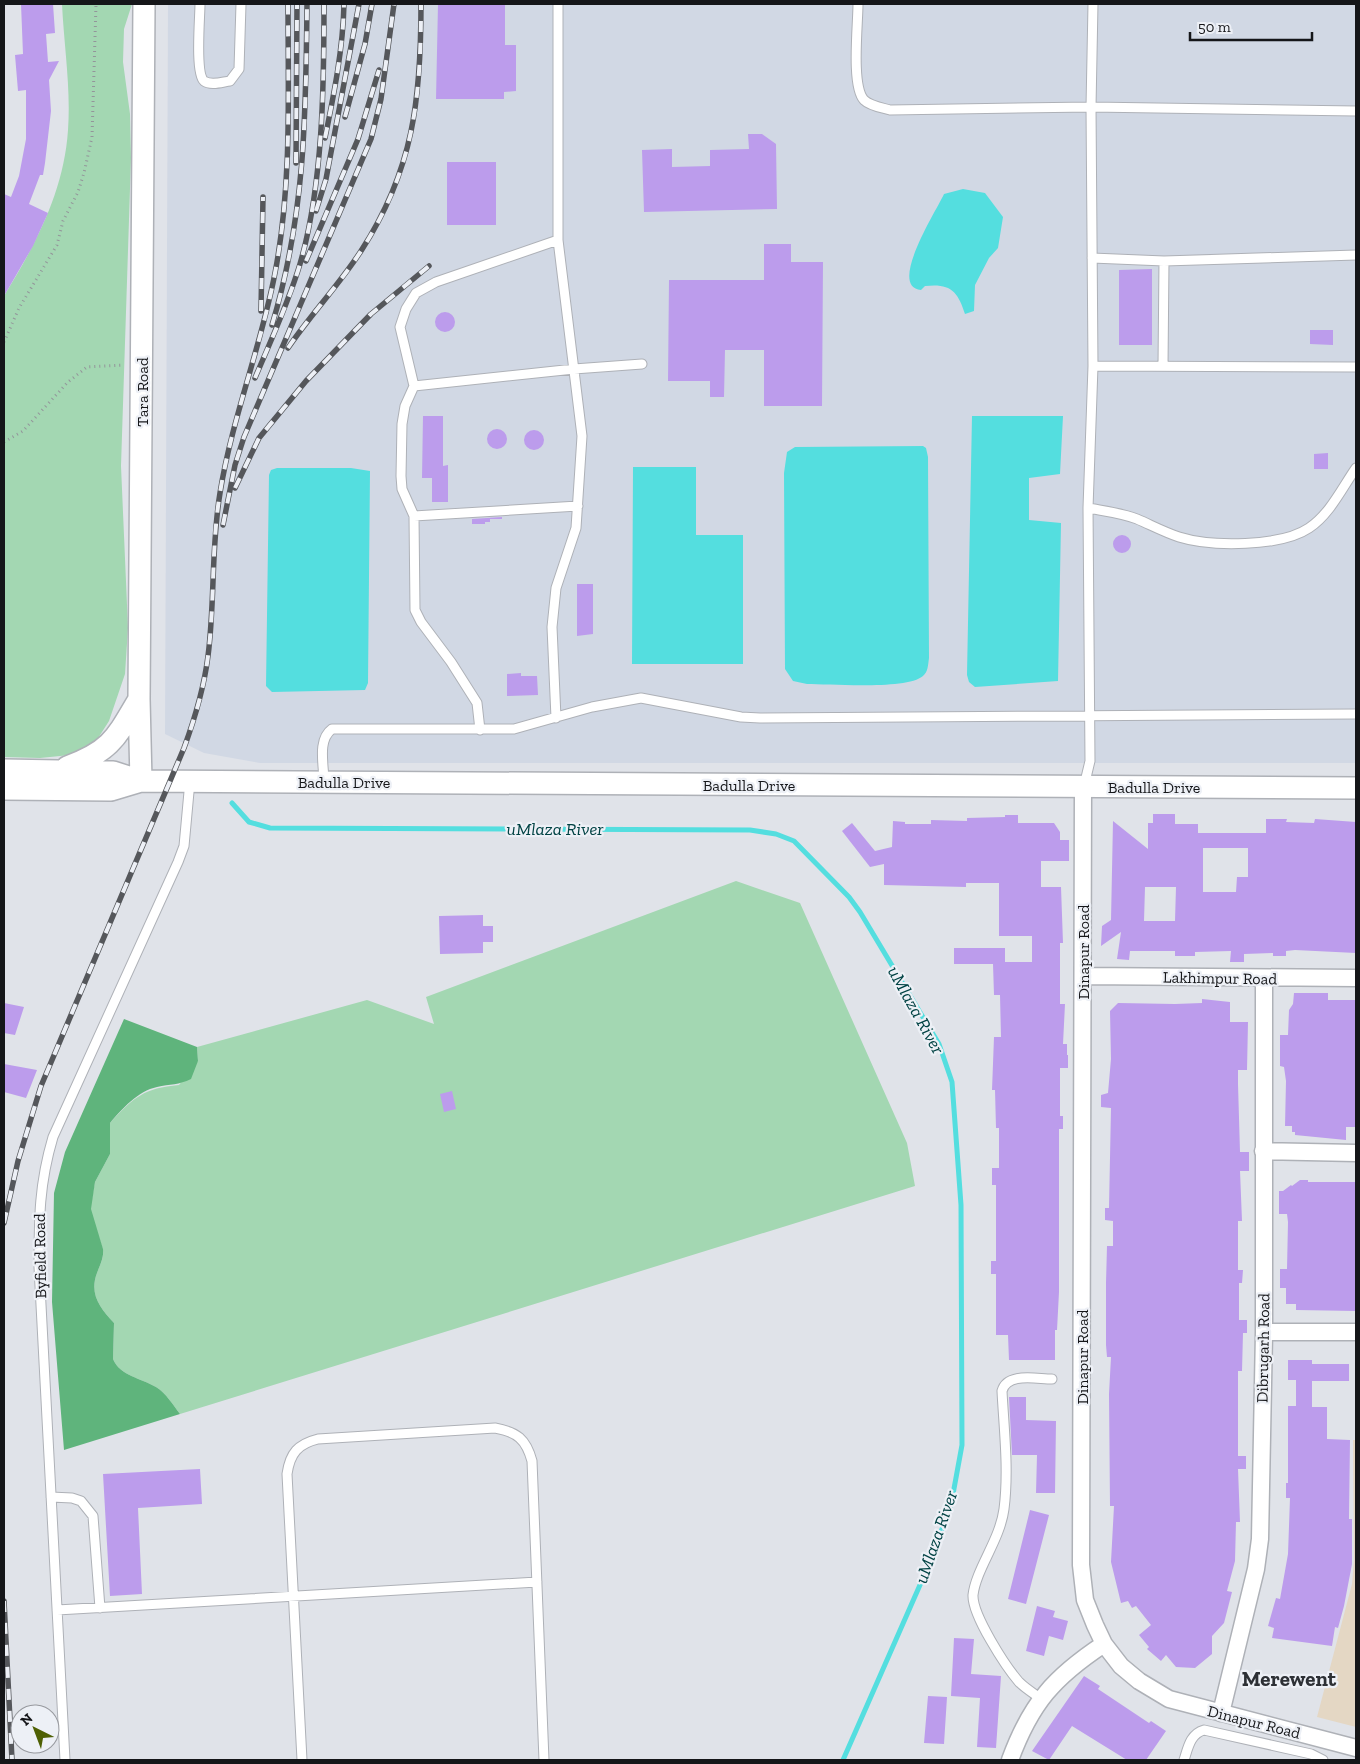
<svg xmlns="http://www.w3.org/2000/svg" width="1360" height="1764" font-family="'Zilla Slab',serif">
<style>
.built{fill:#d1d8e4}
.education{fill:#e4d7c4}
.green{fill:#a3d7b2}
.forest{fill:#5fb47c}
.water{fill:#54dedf}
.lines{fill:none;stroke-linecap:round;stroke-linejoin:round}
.stream{stroke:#54dedf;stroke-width:5}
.building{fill:#bc9cec;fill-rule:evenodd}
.service-casing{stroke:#aeb1b7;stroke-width:11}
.minor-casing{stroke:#aeb1b7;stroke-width:19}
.tertiary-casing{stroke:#aeb1b7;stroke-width:24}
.path{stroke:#93959a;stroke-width:3;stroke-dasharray:1 4;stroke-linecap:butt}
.service{stroke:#fff;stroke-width:9}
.minor{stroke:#fff;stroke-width:16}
.tertiary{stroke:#fff;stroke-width:21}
.rail-casing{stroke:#55575b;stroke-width:5.5}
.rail{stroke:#edf0f6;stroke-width:4;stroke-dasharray:11;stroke-linecap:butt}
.labels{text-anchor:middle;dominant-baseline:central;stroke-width:4.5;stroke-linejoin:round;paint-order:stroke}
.street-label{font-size:16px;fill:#151619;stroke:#edf0f6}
.water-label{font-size:18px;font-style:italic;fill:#004243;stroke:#edf0f6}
.district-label{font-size:21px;font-weight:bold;fill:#2d3035;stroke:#edf0f6}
</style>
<rect width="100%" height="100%" fill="#e0e3e9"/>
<path class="built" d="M 168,4 L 1356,4 L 1356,763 L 260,763 L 204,753 L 165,734 Z"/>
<path class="education" d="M 1353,1440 L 1356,1440 L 1356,1727 L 1317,1717 L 1352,1584 L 1354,1560 Z"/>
<path class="green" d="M 62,4 L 132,4 L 124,29 L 123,62 L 130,114 L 131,158 L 121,466 L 128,628 L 125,674 L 109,721 L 93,746 L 70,755 L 40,758 L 4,757 L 4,296 C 35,245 64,192 68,130 C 71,88 64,46 62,4 Z
M 736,881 L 800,903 L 907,1143 L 915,1186 L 180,1414 C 173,1405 166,1393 156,1387 C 141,1378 120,1376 113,1359 L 114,1323 C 100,1308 89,1294 97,1273 C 100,1265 104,1258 103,1250 L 90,1209 L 95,1182 L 110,1154 L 110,1123 C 134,1097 144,1088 179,1085 L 198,1061 L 197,1047 L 367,1000 L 434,1024 L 426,997 Z"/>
<path class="forest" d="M 124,1019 L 197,1047 L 198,1061 L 191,1079 C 179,1085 170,1084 157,1087 C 138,1091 122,1109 110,1123 L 110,1154 L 95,1182 L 91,1209 L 103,1249 C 104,1258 100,1265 97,1273 C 89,1294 100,1308 114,1323 L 113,1359 C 120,1376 141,1378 156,1387 C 166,1393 173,1405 180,1414 L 64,1450 L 52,1302 L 54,1193 L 65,1152 Z"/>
<path class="water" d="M 963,189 L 985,193 L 1003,217 L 998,248 L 989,258 L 975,285 L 974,311 L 965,314 C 958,291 950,283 925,286 L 921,290 C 887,287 937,210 944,194 Z
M 972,416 L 1063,416 L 1060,474 L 1029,478 L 1029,520 L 1061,523 L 1058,681 L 975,687 L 969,682 L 967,675 Z
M 923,446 L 926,448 L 928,457 L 929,658 C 928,665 928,672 923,676 C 907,690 830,684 807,684 L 793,681 L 785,669 L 784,473 L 787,452 L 795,447 Z
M 633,467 L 696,467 L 696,535 L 743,535 L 743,664 L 632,664 Z
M 277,468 L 351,468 L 370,471 L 368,683 L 365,690 L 272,692 L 266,686 L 269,475 L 271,470 Z"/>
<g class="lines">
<path class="stream" d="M 232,803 L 249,822 L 270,828 L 750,830 L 776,834 L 794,841 L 849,897 L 860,912 L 939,1044 L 952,1082 L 961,1205 L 962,1445 L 951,1505 L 927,1569 L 843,1760"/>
</g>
<path class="building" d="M 21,4 L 53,4 L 55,33 L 46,34 L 48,62 L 59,61 L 49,80 L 51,111 L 45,163 L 43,175 L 40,175 L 29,204 L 48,213 L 33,246 L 4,296 L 4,194 L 11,197 L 19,176 L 26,139 L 26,90 L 18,91 L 15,55 L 23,54 Z
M 438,4 L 505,4 L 505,45 L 516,45 L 516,91 L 504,92 L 504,99 L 436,99 Z
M 748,134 L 762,134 L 776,144 L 777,209 L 644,212 L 642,150 L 672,149 L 672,167 L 710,166 L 710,150 L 749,149 Z
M 447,162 L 496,162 L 496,225 L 447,225 Z
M 764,244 L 791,244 L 791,262 L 823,262 L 822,406 L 764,406 L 764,350 L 725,350 L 724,397 L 710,397 L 710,381 L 668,381 L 669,280 L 764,280 Z
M 1152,269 L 1152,345 L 1119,345 L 1119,270 Z
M435 322a10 10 0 1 1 20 0a10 10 0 1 1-20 0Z
M 1310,330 L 1333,330 L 1333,345 L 1310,344 Z
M 423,416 L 443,416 L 443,466 L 448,465 L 448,502 L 432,502 L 432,478 L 422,478 Z
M487 439a10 10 0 1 1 20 0a10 10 0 1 1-20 0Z
M524 440a10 10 0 1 1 20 0a10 10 0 1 1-20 0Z
M 1328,453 L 1328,469 L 1314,469 L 1314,454 Z
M 502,517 L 502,519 L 490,519 L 490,522 L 485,522 L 485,524 L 472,524 L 472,519 Z
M1113 544a9 9 0 1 1 18 0a9 9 0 1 1-18 0Z
M 577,584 L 593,584 L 593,634 L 577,636 Z
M 521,673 L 521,676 L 537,676 L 538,695 L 507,696 L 507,674 Z
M 1153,814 L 1175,814 L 1175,824 L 1198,824 L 1198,833 L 1266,833 L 1266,819 L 1287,819 L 1286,822 L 1314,823 L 1315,819 L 1356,822 L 1356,953 L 1295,950 L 1286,951 L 1286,956 L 1273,956 L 1273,953 L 1244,954 L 1244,962 L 1230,962 L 1231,951 L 1195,952 L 1195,956 L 1175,956 L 1175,951 L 1130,951 L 1129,960 L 1117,959 L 1121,932 L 1101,946 L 1102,926 L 1111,920 L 1113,821 L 1148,849 L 1148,823 L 1153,823 ZM 1203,848 L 1248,848 L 1248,877 L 1237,877 L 1236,892 L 1203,892 ZM 1145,887 L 1176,887 L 1175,921 L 1144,921 Z
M 1005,815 L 1018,815 L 1018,823 L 1054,823 L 1060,832 L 1060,840 L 1069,840 L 1069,861 L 1041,861 L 1041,887 L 1061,887 L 1063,943 L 1060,943 L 1060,1004 L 1065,1004 L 1063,1044 L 1067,1044 L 1067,1055 L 1068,1055 L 1068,1068 L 1060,1068 L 1060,1116 L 1063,1116 L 1063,1129 L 1059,1129 L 1059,1292 L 1057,1330 L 1055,1330 L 1055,1360 L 1009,1360 L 1008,1335 L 996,1335 L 996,1274 L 991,1274 L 991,1261 L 996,1261 L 996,1185 L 992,1185 L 992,1168 L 999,1168 L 999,1128 L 996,1128 L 995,1090 L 992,1090 L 994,1037 L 1001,1037 L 1000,995 L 994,995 L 993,964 L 954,964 L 954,948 L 1005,948 L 1005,962 L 1032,962 L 1032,936 L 999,936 L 999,883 L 966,883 L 966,887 L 884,885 L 884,864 L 870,867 L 842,831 L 852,823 L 875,851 L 892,847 L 893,821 L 905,822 L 905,824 L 931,824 L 931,820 L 967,821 L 967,818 L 1005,817 Z
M 483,915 L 483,926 L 493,926 L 493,942 L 483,942 L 483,953 L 440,954 L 439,916 Z
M 1294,993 L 1328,993 L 1328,1000 L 1356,1000 L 1356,1127 L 1346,1127 L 1346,1140 L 1295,1135 L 1295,1132 L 1292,1132 L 1292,1126 L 1285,1126 L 1286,1081 L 1284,1067 L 1280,1066 L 1280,1035 L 1288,1035 L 1289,1010 L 1293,1004 Z
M 1202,999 L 1230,1002 L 1230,1022 L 1248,1022 L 1247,1070 L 1238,1070 L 1238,1084 L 1240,1152 L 1249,1152 L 1249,1171 L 1240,1171 L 1242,1221 L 1238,1221 L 1238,1270 L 1243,1270 L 1242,1283 L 1239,1283 L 1239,1320 L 1247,1320 L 1247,1333 L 1243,1333 L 1242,1371 L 1238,1371 L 1238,1456 L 1246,1456 L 1246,1469 L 1238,1469 L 1240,1522 L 1236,1522 L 1235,1561 L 1227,1591 L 1232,1592 L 1224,1623 L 1212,1636 L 1212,1654 L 1195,1668 L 1176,1667 L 1166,1655 L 1161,1661 L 1147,1649 L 1149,1647 L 1139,1635 L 1151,1625 L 1136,1606 L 1132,1608 L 1128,1601 L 1121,1603 L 1111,1562 L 1114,1506 L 1110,1506 L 1109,1394 L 1111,1357 L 1107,1357 L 1106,1345 L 1106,1283 L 1107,1246 L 1113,1246 L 1113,1221 L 1105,1220 L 1105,1208 L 1109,1208 L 1111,1108 L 1101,1107 L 1101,1095 L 1108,1093 L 1111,1059 L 1110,1011 L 1118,1003 L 1175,1004 L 1202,1003 Z
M 4,1003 L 24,1007 L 15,1035 L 4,1033 Z
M 4,1064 L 37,1070 L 26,1098 L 4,1092 Z
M 452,1091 L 456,1109 L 444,1112 L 440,1094 Z
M 1300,1180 L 1308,1180 L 1308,1182 L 1356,1182 L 1356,1311 L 1296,1310 L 1296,1304 L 1286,1304 L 1286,1288 L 1280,1288 L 1280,1269 L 1287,1269 L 1288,1222 L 1287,1214 L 1279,1214 L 1279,1191 L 1283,1191 L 1291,1185 L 1292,1186 Z
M 1288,1360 L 1312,1360 L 1312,1364 L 1349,1364 L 1349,1381 L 1312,1381 L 1312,1407 L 1327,1407 L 1327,1439 L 1350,1440 L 1349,1519 L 1352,1519 L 1352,1564 L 1344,1606 L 1338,1628 L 1335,1627 L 1332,1646 L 1272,1638 L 1274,1628 L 1268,1626 L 1276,1598 L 1280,1599 L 1288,1554 L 1290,1498 L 1286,1498 L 1286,1483 L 1288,1483 L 1288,1406 L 1296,1406 L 1296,1380 L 1288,1380 Z
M 1009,1397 L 1026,1397 L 1026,1420 L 1056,1421 L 1055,1493 L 1036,1493 L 1037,1455 L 1012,1455 Z
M 200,1469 L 202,1504 L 138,1508 L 142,1594 L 110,1596 L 103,1474 Z
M 1030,1510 L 1049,1515 L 1026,1604 L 1008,1599 Z
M 1037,1606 L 1055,1611 L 1053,1617 L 1068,1621 L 1063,1640 L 1049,1636 L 1044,1656 L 1026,1651 Z
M 954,1638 L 974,1639 L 971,1674 L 1001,1676 L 996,1748 L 977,1747 L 980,1698 L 951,1696 Z
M 1084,1676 L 1100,1686 L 1098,1689 L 1149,1723 L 1151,1721 L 1166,1731 L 1146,1760 L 1127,1760 L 1072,1726 L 1049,1760 L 1032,1751 Z
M 928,1696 L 947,1697 L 944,1744 L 924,1743 Z"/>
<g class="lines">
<g class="service-casing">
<path id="service" d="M 200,4 C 200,17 195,73 204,81 C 211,86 222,82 230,81 L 239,69 L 241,4
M 858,4 C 858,25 851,86 864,100 C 870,106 883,108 890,110 L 1091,107 L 1093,366 L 1088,508 L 1090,761 L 1084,786
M 1093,4 L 1091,107 L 1356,111
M 1092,258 L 1164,261 L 1356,255
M 1093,366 L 1356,367
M 1163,366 L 1164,261
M 414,386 L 400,327 L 406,309 L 416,293 L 436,282 L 558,240
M 1088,508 C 1104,511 1122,513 1137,519 C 1151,525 1164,532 1179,537 C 1211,547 1281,547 1309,528 C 1330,514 1342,488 1356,468
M 414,516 L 578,506
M 556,718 L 552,627 L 556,588 L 576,528 L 582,436 L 558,240 L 558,4
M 480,730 L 477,703 L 451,662 L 421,622 L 415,610 L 414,516 L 402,489 L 401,476 L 402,424 L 405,406 L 414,386 L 574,369 L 642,364
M 324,782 C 324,765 317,740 332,729 L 514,729 L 592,707 L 641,698 L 741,717 L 760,718 L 1356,714
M 51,1497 L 72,1498 L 81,1501 L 93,1516 L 100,1608
M 57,1610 L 537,1582
M 1040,1698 C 1033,1693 1026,1689 1019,1682 C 1006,1667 972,1615 973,1595 C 976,1569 1000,1540 1004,1509 C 1009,1470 1004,1430 1002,1391 C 1007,1372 1036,1379 1052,1379
M 65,1760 L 39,1267 C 39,1219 39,1184 53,1137 L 178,862 L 184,846 L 190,781
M 302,1760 L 287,1474 C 290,1453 298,1444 318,1439 L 495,1428 C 517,1432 526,1439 532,1461 L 544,1760
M 1184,1760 C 1188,1748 1190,1734 1204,1730 L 1311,1754 L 1323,1760"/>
</g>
<g class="minor-casing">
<path id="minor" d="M 1083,786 L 1081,1565 L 1085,1600 L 1095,1625 L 1104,1644 L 1121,1666 L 1139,1681 L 1169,1699 L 1356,1748
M 1083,976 L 1356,978
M 1263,1151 L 1356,1153
M 1264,1332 L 1356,1332
M 1221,1713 L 1256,1569 L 1260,1539 L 1264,1332 L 1264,979
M 1010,1760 C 1031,1703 1054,1677 1104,1644"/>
</g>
<g class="tertiary-casing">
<path id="tertiary" d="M 67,767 C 111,751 116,738 139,699
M 4,770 L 113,772 L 141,781 L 1356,788
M 141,781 L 139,699 L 144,4
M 4,789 L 111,790 L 141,781"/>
</g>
<path class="path" d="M 4,342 L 19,308 L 57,245 L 63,221 L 78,192 L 84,173 L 92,137 L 96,4
M 4,442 L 23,431 L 68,382 L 87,367 L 123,365"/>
<use href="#service" class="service"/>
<use href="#minor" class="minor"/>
<use href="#tertiary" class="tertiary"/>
<g class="rail-casing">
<path id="rail" d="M 345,117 L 365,44 L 372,4
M 325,138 C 334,94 343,49 344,4
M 296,163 L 297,4
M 316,211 L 326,179 L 359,4
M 306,261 L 358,139 L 379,70
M 261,311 L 263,197
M 272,325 C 305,216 306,116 307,4
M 288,348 C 311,314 339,285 361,251 C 414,169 421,98 421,4
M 255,378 C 271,340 288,304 300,264 C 323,185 324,86 324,4
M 235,488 L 259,438 L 306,381 L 371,314 L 429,266
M 223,525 L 235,465 L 244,437 L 371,139 L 381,99 L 394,4
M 4,1223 L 18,1161 L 41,1086 L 184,748 C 195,718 204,688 208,656 C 215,602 211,547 220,493 C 232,418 261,347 275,273 C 292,185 288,93 288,4
M 4,1601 L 12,1760"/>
</g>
<use href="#rail" class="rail"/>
</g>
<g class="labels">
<g class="street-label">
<text transform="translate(142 392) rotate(-90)">Tara Road</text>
<text x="344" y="782">Badulla Drive</text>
<text x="749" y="785">Badulla Drive</text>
<text x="1154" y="787">Badulla Drive</text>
<text transform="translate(1083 952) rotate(-90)">Dinapur Road</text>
<text transform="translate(1220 978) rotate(1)">Lakhimpur Road</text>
<text transform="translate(40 1256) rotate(-91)">Byfield Road</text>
<text transform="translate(1263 1348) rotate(-89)">Dibrugarh Road</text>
<text transform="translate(1082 1357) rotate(-90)">Dinapur Road</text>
<text transform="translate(1254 1722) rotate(14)">Dinapur Road</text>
</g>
<g class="water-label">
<text x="555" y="829">uMlaza River</text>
<text transform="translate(916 1010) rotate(61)">uMlaza River</text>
<text transform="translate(936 1537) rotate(-71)">uMlaza River</text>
</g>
<g class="district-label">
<text x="1289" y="1678">Merewent</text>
</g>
</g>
<rect width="1360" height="1764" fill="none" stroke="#151619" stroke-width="10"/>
<g transform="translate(35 1729) rotate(318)"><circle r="24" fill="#edf0f6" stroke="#97999e"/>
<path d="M0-4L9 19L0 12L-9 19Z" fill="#4e5f03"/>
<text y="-8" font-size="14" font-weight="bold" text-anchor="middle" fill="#151619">N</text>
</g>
<path d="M1190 32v8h122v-8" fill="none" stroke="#151619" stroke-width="2.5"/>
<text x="1198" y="32" font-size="15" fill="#151619" stroke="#edf0f6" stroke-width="4" paint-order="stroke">50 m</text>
</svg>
